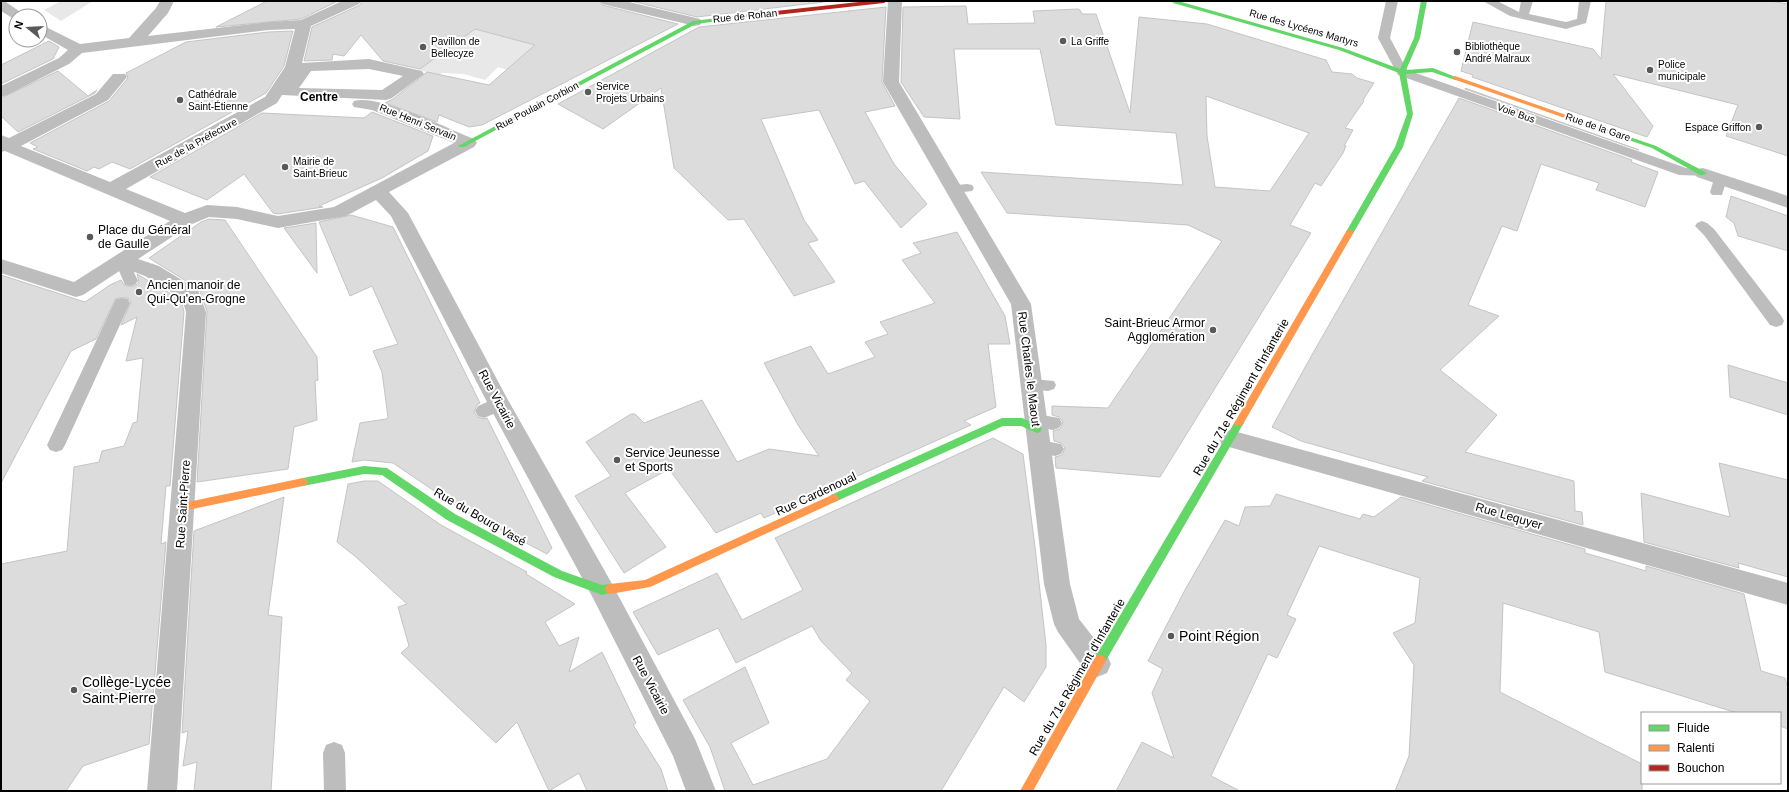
<svg xmlns="http://www.w3.org/2000/svg" width="1789" height="792" font-family="Arial,sans-serif">
<style>
.green{fill:#e8e8e8}
.building{fill:#dcdcdc;stroke:#c4c4c4;fill-rule:evenodd}
.lines{fill:none;stroke-linecap:round;stroke-linejoin:round}
.lane{fill:#bdbdbd;fill-rule:evenodd}
.street{fill:#bdbdbd;fill-rule:evenodd}
.fast{fill:#63d668;fill-rule:evenodd}
.slow{fill:#ff974d;fill-rule:evenodd}
.jam{fill:#b3261e;fill-rule:evenodd}
.poi-dot{fill:#595959;stroke:#fff;stroke-width:1.5}
.labels{text-anchor:middle;dominant-baseline:central;stroke-width:4;stroke-linejoin:round;paint-order:stroke}
.far-street-label{font-size:10px;fill:#000;stroke:#fff}
.far-poi-label{font-size:10px;fill:#000;stroke:#fff;text-anchor:start}
.far-quarter-label{font-size:12px;font-weight:bold;fill:#000;stroke:#fff}
.poi-label{font-size:12px;fill:#000;stroke:#fff;text-anchor:start}
.street-label{font-size:12px;fill:#000;stroke:#fff}
.near-poi-label{font-size:14px;fill:#000;stroke:#fff;text-anchor:start}
</style>
<rect width="100%" height="100%" fill="#fff"/>
<path class="green" d="M 61,1 L 93,1 L 61,21 L 44,10 Z
M 475,29 L 600,62 L 534,78 L 498,67 L 485,80 L 463,74 L 442,73 L 439,75 L 419,70 Z"/>
<path class="building" d="M 267,1 L 338,1 L 301,19 L 216,27 Z
M 362,1 L 599,1 L 602,5 L 678,24 L 482,125 L 469,127 L 439,115 L 437,122 L 385,103 L 393,99 L 427,72 L 489,85 L 535,45 L 475,29 L 420,69 L 383,61 L 361,35 L 344,56 L 333,54 L 332,60 L 304,61 L 312,27 L 360,5 Z
M 631,1 L 832,1 L 697,17 Z
M 1606,1 L 1770,1 L 1788,4 L 1788,156 L 1726,136 L 1738,105 L 1613,74 L 1653,126 L 1647,137 L 1472,77 L 1473,75 L 1461,71 L 1473,22 L 1593,49 L 1601,59 Z
M 966,6 L 968,24 L 1035,23 L 1033,11 L 1078,9 L 1080,10 L 1082,14 L 1096,14 L 1130,113 L 1139,17 L 1207,24 L 1326,60 L 1332,72 L 1352,74 L 1357,78 L 1374,83 L 1363,100 L 1364,101 L 1345,128 L 1353,130 L 1344,146 L 1346,146 L 1343,153 L 1321,186 L 1315,183 L 1290,225 L 1311,233 L 1160,477 L 1056,468 L 1055,457 L 1062,455 L 1065,448 L 1061,443 L 1054,441 L 1053,431 L 1060,429 L 1063,422 L 1059,417 L 1052,415 L 1052,406 L 1108,408 L 1222,241 L 1188,225 L 1007,213 L 981,172 L 1183,185 L 1176,133 L 1056,125 L 1040,49 L 954,49 L 960,119 L 924,117 L 901,82 L 903,7 ZM 1206,96 L 1309,133 L 1270,191 L 1215,187 L 1207,136 Z
M 886,7 L 882,82 L 895,106 L 865,112 L 894,164 L 927,204 L 901,228 L 864,181 L 855,184 L 819,110 L 761,119 L 804,220 L 818,240 L 808,243 L 835,282 L 794,296 L 744,219 L 728,220 L 674,168 L 661,88 L 603,129 L 558,104 L 699,27 Z
M 293,31 L 284,66 L 266,93 L 130,169 L 112,162 L 99,169 L 94,167 L 87,171 L 33,149 L 38,147 L 30,143 L 109,101 L 128,78 L 126,73 L 186,42 L 268,32 Z
M 49,41 L 59,47 L 53,59 L 1,84 L 1,65 Z
M 58,71 L 88,96 L 97,90 L 95,93 L 18,132 L 1,116 L 1,98 Z
M 1465,88 L 1639,150 L 1465,89 Z
M 1459,98 L 1632,160 L 1631,162 L 1658,172 L 1645,207 L 1596,190 L 1599,183 L 1541,164 L 1517,231 L 1502,226 L 1468,305 L 1499,316 L 1440,370 L 1497,415 L 1465,452 L 1574,481 L 1575,511 L 1582,512 L 1583,525 L 1422,481 L 1428,477 L 1301,441 L 1272,427 L 1313,353 Z
M 372,112 L 433,136 L 428,151 L 382,178 L 319,206 L 323,207 L 278,214 L 273,213 L 244,174 L 207,200 L 150,177 L 262,113 L 364,118 Z
M 1731,196 L 1788,216 L 1788,251 L 1738,236 L 1734,223 L 1726,217 Z
M 351,215 L 393,227 L 480,403 L 477,405 L 474,412 L 478,417 L 484,419 L 487,418 L 552,548 L 547,554 L 461,509 L 393,463 L 364,460 L 352,462 L 360,423 L 386,419 L 388,417 L 382,372 L 373,351 L 398,344 L 372,286 L 350,296 L 319,222 Z
M 209,219 L 225,220 L 317,357 L 318,380 L 315,381 L 317,420 L 294,427 L 288,469 L 197,482 L 207,311 L 199,289 L 149,258 L 201,222 Z
M 316,223 L 317,273 L 284,228 Z
M 957,232 L 1005,316 L 1010,344 L 988,344 L 996,407 L 964,421 L 971,425 L 764,518 L 761,513 L 716,533 L 669,469 L 625,493 L 666,547 L 624,573 L 575,496 L 611,476 L 586,442 L 631,414 L 635,414 L 644,423 L 702,400 L 737,462 L 769,449 L 819,456 L 798,425 L 764,363 L 811,346 L 828,374 L 875,357 L 865,342 L 888,334 L 880,322 L 935,303 L 902,260 L 921,253 L 913,243 Z
M 137,274 L 181,300 L 184,312 L 170,486 L 166,486 L 161,544 L 166,542 L 149,744 L 83,766 L 66,791 L 1,791 L 1,564 L 67,551 L 74,467 L 99,462 L 102,451 L 124,446 L 133,423 L 137,422 L 143,358 L 126,361 L 137,317 L 121,325 L 131,302 L 128,298 L 116,298 L 96,339 L 71,351 L 1,483 L 1,275 L 85,302 L 110,285 L 121,280 L 125,286 L 135,286 L 139,282 Z
M 1728,365 L 1788,383 L 1788,415 L 1730,397 Z
M 993,438 L 1023,454 L 1035,547 L 1046,645 L 1046,667 L 1024,702 L 1004,687 L 941,791 L 725,791 L 710,747 L 683,700 L 745,667 L 769,723 L 731,743 L 753,785 L 827,759 L 870,701 L 846,680 L 852,673 L 821,641 L 812,626 L 736,663 L 718,628 L 658,655 L 633,612 L 717,573 L 742,620 L 803,590 L 775,538 Z
M 1719,463 L 1788,480 L 1788,577 L 1738,563 L 1739,568 L 1644,542 L 1641,493 L 1730,517 Z
M 364,481 L 378,481 L 441,525 L 527,572 L 526,574 L 575,604 L 545,622 L 559,646 L 579,637 L 569,672 L 602,652 L 636,723 L 633,725 L 661,769 L 668,791 L 587,791 L 579,773 L 549,791 L 517,722 L 496,743 L 401,653 L 409,646 L 398,607 L 407,604 L 356,557 L 337,542 L 348,484 Z
M 1276,494 L 1360,519 L 1363,514 L 1374,517 L 1401,497 L 1585,549 L 1585,553 L 1606,559 L 1646,571 L 1646,566 L 1744,594 L 1761,671 L 1785,678 L 1788,688 L 1788,729 L 1780,726 L 1780,713 L 1737,713 L 1605,672 L 1599,632 L 1503,603 L 1500,692 L 1642,764 L 1642,791 L 1395,791 L 1409,756 L 1414,665 L 1393,633 L 1415,623 L 1420,578 L 1319,546 L 1287,615 L 1296,619 L 1277,658 L 1268,654 L 1211,776 L 1240,791 L 1116,791 L 1142,742 L 1174,758 L 1152,693 L 1163,669 L 1148,661 L 1186,588 L 1225,520 L 1239,526 L 1245,507 L 1270,506 Z
M 284,497 L 268,615 L 282,617 L 271,791 L 194,791 L 197,762 L 183,766 L 188,731 L 182,733 L 194,531 Z"/>
<g class="lines">
<path class="lane" d="M 1386,1 L 1398,1 L 1390,38 L 1407,70 L 1686,168 L 1708,170 L 1710,173 L 1708,176 L 1679,175 L 1398,75 L 1378,38 Z
M 1483,1 L 1497,1 L 1519,12 L 1521,1 L 1533,1 L 1529,14 L 1566,22 L 1577,19 L 1579,1 L 1591,1 L 1586,23 L 1566,29 L 1510,16 Z
M 1720,175 L 1725,176 L 1727,179 L 1722,195 L 1712,195 L 1710,192 L 1715,176 Z
M 967,184 L 972,185 L 974,188 L 972,191 L 954,193 L 949,192 L 947,189 L 949,186 Z
M 1702,221 L 1707,223 L 1714,229 L 1782,317 L 1784,321 L 1782,325 L 1776,327 L 1770,325 L 1704,235 L 1695,226 L 1697,223 Z
M 122,256 L 127,257 L 138,281 L 135,285 L 130,286 L 125,285 L 115,261 L 117,257 Z
M 122,298 L 128,299 L 130,303 L 65,445 L 62,450 L 56,452 L 50,450 L 47,445 L 114,303 L 116,299 Z
M 1032,379 L 1054,381 L 1056,385 L 1054,389 L 1048,391 L 1026,389 L 1024,385 L 1026,381 Z
M 499,397 L 505,399 L 508,404 L 505,409 L 484,418 L 478,416 L 475,411 L 478,406 Z
M 1036,414 L 1059,418 L 1062,423 L 1059,428 L 1053,430 L 1030,426 L 1027,421 L 1030,416 Z
M 1039,440 L 1061,444 L 1064,449 L 1061,454 L 1055,456 L 1033,452 L 1030,447 L 1033,442 Z
M 334,742 L 342,745 L 345,753 L 346,791 L 324,791 L 323,753 L 326,745 Z"/>
<path class="street" d="M 1,1 L 6,2 L 26,16 L 16,16 L 16,20 L 14,19 L 1,11 Z
M 160,1 L 174,1 L 168,13 L 148,36 L 268,22 L 301,20 L 342,1 L 361,1 L 359,4 L 311,26 L 302,63 L 369,59 L 422,71 L 424,74 L 392,98 L 386,100 L 282,95 L 277,103 L 126,189 L 185,213 L 207,205 L 237,207 L 278,216 L 334,207 L 454,143 L 372,110 L 354,107 L 352,104 L 354,101 C 379,94 448,129 474,139 L 477,143 L 474,147 L 389,192 L 408,213 L 508,400 L 611,582 L 695,739 L 716,791 L 686,791 L 673,756 L 593,598 L 488,404 L 391,216 L 376,200 L 346,216 L 278,228 L 237,219 L 209,217 L 192,224 L 138,259 L 159,266 L 198,290 L 206,312 L 177,791 L 147,791 L 186,312 L 182,299 L 145,276 L 124,268 L 83,295 L 76,297 L 1,273 L 1,259 L 74,282 L 170,221 L 5,151 L 1,152 L 1,135 L 9,138 L 96,94 L 113,74 L 125,74 L 127,77 L 108,100 L 21,146 L 110,182 L 265,97 L 285,67 L 295,29 L 268,30 L 82,53 L 69,64 L 7,95 L 1,97 L 1,86 L 59,58 L 68,50 L 40,34 L 40,24 L 80,44 L 129,38 L 156,8 ZM 369,69 L 403,76 L 382,90 L 299,88 L 311,71 Z
M 600,1 L 625,1 L 700,19 L 702,22 L 700,25 L 695,26 L 602,4 Z
M 888,1 L 902,1 L 899,82 L 1031,304 L 1070,584 L 1079,619 L 1107,655 L 1111,664 L 1107,673 L 1097,677 L 1087,673 L 1058,632 L 1054,624 L 1044,584 L 1011,304 L 883,82 Z
M 1703,168 L 1788,196 L 1788,208 L 1697,177 L 1694,173 L 1697,169 Z
M 1230,430 L 1788,583 L 1788,605 L 1222,445 L 1219,439 L 1222,433 Z"/>
<path class="fast" d="M 1173,1 L 1178,1 L 1343,48 L 1400,69 L 1414,38 L 1421,1 L 1427,1 L 1420,38 L 1406,70 L 1433,68 L 1458,78 L 1455,80 L 1432,72 L 1406,74 L 1413,114 L 1403,147 L 1354,232 L 1350,234 L 1347,234 L 1346,232 L 1395,147 L 1407,114 L 1399,73 L 1339,50 L 1173,3 Z
M 749,14 L 752,16 L 751,17 L 696,24 L 464,147 L 460,147 L 458,146 L 693,21 Z
M 1607,129 L 1656,146 L 1707,173 L 1703,175 L 1700,175 L 1652,148 L 1605,132 L 1605,130 Z
M 1002,418 L 1022,418 L 1040,426 L 1042,429 L 1040,432 L 1037,433 L 1021,426 L 1003,426 L 837,501 L 834,502 L 831,501 L 829,498 L 831,495 Z
M 1239,419 L 1242,420 L 1244,423 L 1242,426 L 1104,664 L 1100,665 L 1096,664 L 1094,660 L 1096,656 L 1236,420 Z
M 364,466 L 387,468 L 455,514 L 562,571 L 602,585 L 610,584 L 614,586 L 615,589 L 614,592 L 602,595 L 554,577 L 447,520 L 382,475 L 364,474 L 303,486 L 300,485 L 298,482 L 300,479 L 303,478 Z"/>
<path class="slow" d="M 1455,76 L 1609,130 L 1610,131 L 1609,132 L 1605,132 L 1453,79 L 1452,78 Z
M 1347,230 L 1350,230 L 1354,232 L 1242,426 L 1236,426 L 1234,423 L 1236,420 Z
M 303,478 L 306,479 L 308,482 L 306,485 L 303,486 L 183,511 L 180,510 L 178,507 L 180,504 L 183,503 Z
M 834,494 L 837,495 L 839,498 L 837,501 L 650,587 L 610,594 L 606,592 L 605,589 L 606,586 L 610,584 L 645,580 Z
M 1100,655 L 1104,656 L 1106,660 L 1104,664 L 1033,791 L 1020,791 L 1096,656 Z"/>
<path class="jam" d="M 868,1 L 887,1 L 884,3 L 749,18 L 746,16 L 749,14 Z"/>
</g>
<g class="poi-dot">
<circle cx="1063" cy="41" r="4"/>
<circle cx="423" cy="47" r="4"/>
<circle cx="1457" cy="52" r="4"/>
<circle cx="1650" cy="70" r="4"/>
<circle cx="588" cy="92" r="4"/>
<circle cx="180" cy="100" r="4"/>
<circle cx="1759" cy="127" r="4"/>
<circle cx="285" cy="167" r="4"/>
<circle cx="90" cy="237" r="4"/>
<circle cx="139" cy="292" r="4"/>
<circle cx="1213" cy="330" r="4"/>
<circle cx="617" cy="460" r="4"/>
<circle cx="1171" cy="636" r="4"/>
<circle cx="74" cy="690" r="4"/>
</g>
<g class="labels">
<g class="far-street-label">
<text transform="translate(745 16) rotate(-6)">Rue de Rohan</text>
<text transform="translate(1304 28) rotate(16)">Rue des Lycéens Martyrs</text>
<text transform="translate(537 106) rotate(-28)">Rue Poulain Corbion</text>
<text transform="translate(1516 113) rotate(20)">Voie Bus</text>
<text transform="translate(418 122) rotate(22)">Rue Henri Servain</text>
<text transform="translate(1598 127) rotate(19)">Rue de la Gare</text>
<text transform="translate(196 143) rotate(-29)">Rue de la Préfecture</text>
</g>
<g class="far-poi-label">
<text x="431" y="41">Pavillon de<tspan x="431" dy="12">Bellecyze</tspan></text>
<text x="1071" y="41">La Griffe</text>
<text x="1465" y="46">Bibliothèque<tspan x="1465" dy="12">André Malraux</tspan></text>
<text x="1658" y="64">Police<tspan x="1658" dy="12">municipale</tspan></text>
<text x="596" y="86">Service<tspan x="596" dy="12">Projets Urbains</tspan></text>
<text x="188" y="94">Cathédrale<tspan x="188" dy="12">Saint-Étienne</tspan></text>
<text x="1751" y="127" text-anchor="end">Espace Griffon</text>
<text x="293" y="161">Mairie de<tspan x="293" dy="12">Saint-Brieuc</tspan></text>
</g>
<g class="far-quarter-label">
<text x="319" y="97">Centre</text>
</g>
<g class="poi-label">
<text x="98" y="230">Place du Général<tspan x="98" dy="14">de Gaulle</tspan></text>
<text x="147" y="285">Ancien manoir de<tspan x="147" dy="14">Qui-Qu'en-Grogne</tspan></text>
<text x="1205" y="323" text-anchor="end">Saint-Brieuc Armor<tspan x="1205" dy="14">Agglomération</tspan></text>
<text x="625" y="453">Service Jeunesse<tspan x="625" dy="14">et Sports</tspan></text>
</g>
<g class="street-label">
<text transform="translate(1029 369) rotate(83)">Rue Charles le Maout</text>
<text transform="translate(1241 397) rotate(-60)">Rue du 71e Régiment d'Infanterie</text>
<text transform="translate(497 399) rotate(62)">Rue Vicairie</text>
<text transform="translate(816 494) rotate(-25)">Rue Cardenoual</text>
<text transform="translate(183 504) rotate(-86)">Rue Saint-Pierre</text>
<text transform="translate(1509 516) rotate(16)">Rue Lequyer</text>
<text transform="translate(480 517) rotate(30)">Rue du Bourg Vasé</text>
<text transform="translate(1077 677) rotate(-60)">Rue du 71e Régiment d'Infanterie</text>
<text transform="translate(651 685) rotate(62)">Rue Vicairie</text>
</g>
<g class="near-poi-label">
<text x="1179" y="636">Point Région</text>
<text x="82" y="682">Collège-Lycée<tspan x="82" dy="16">Saint-Pierre</tspan></text>
</g>
</g>
<rect width="1789" height="792" fill="none" stroke="#000000" stroke-width="4"/>
<rect x="1641" y="712" width="140" height="72" fill="#ffffff" stroke="#999999"/>
<rect x="1649" y="725" width="20" height="6" fill="#63d668" stroke="#999999"/>
<text x="1677" y="732" font-size="12" fill="#000000">Fluide</text>
<rect x="1649" y="745" width="20" height="6" fill="#ff974d" stroke="#999999"/>
<text x="1677" y="752" font-size="12" fill="#000000">Ralenti</text>
<rect x="1649" y="765" width="20" height="6" fill="#b3261e" stroke="#999999"/>
<text x="1677" y="772" font-size="12" fill="#000000">Bouchon</text>
<g transform="translate(28 28) rotate(288)"><circle r="19" fill="#ffffff" stroke="#999999"/>
<path d="M0-3L7 15L0 10L-7 15Z" fill="#595959"/>
<text y="-6" font-size="11" font-weight="bold" text-anchor="middle" fill="#000000">N</text>
</g>
</svg>
